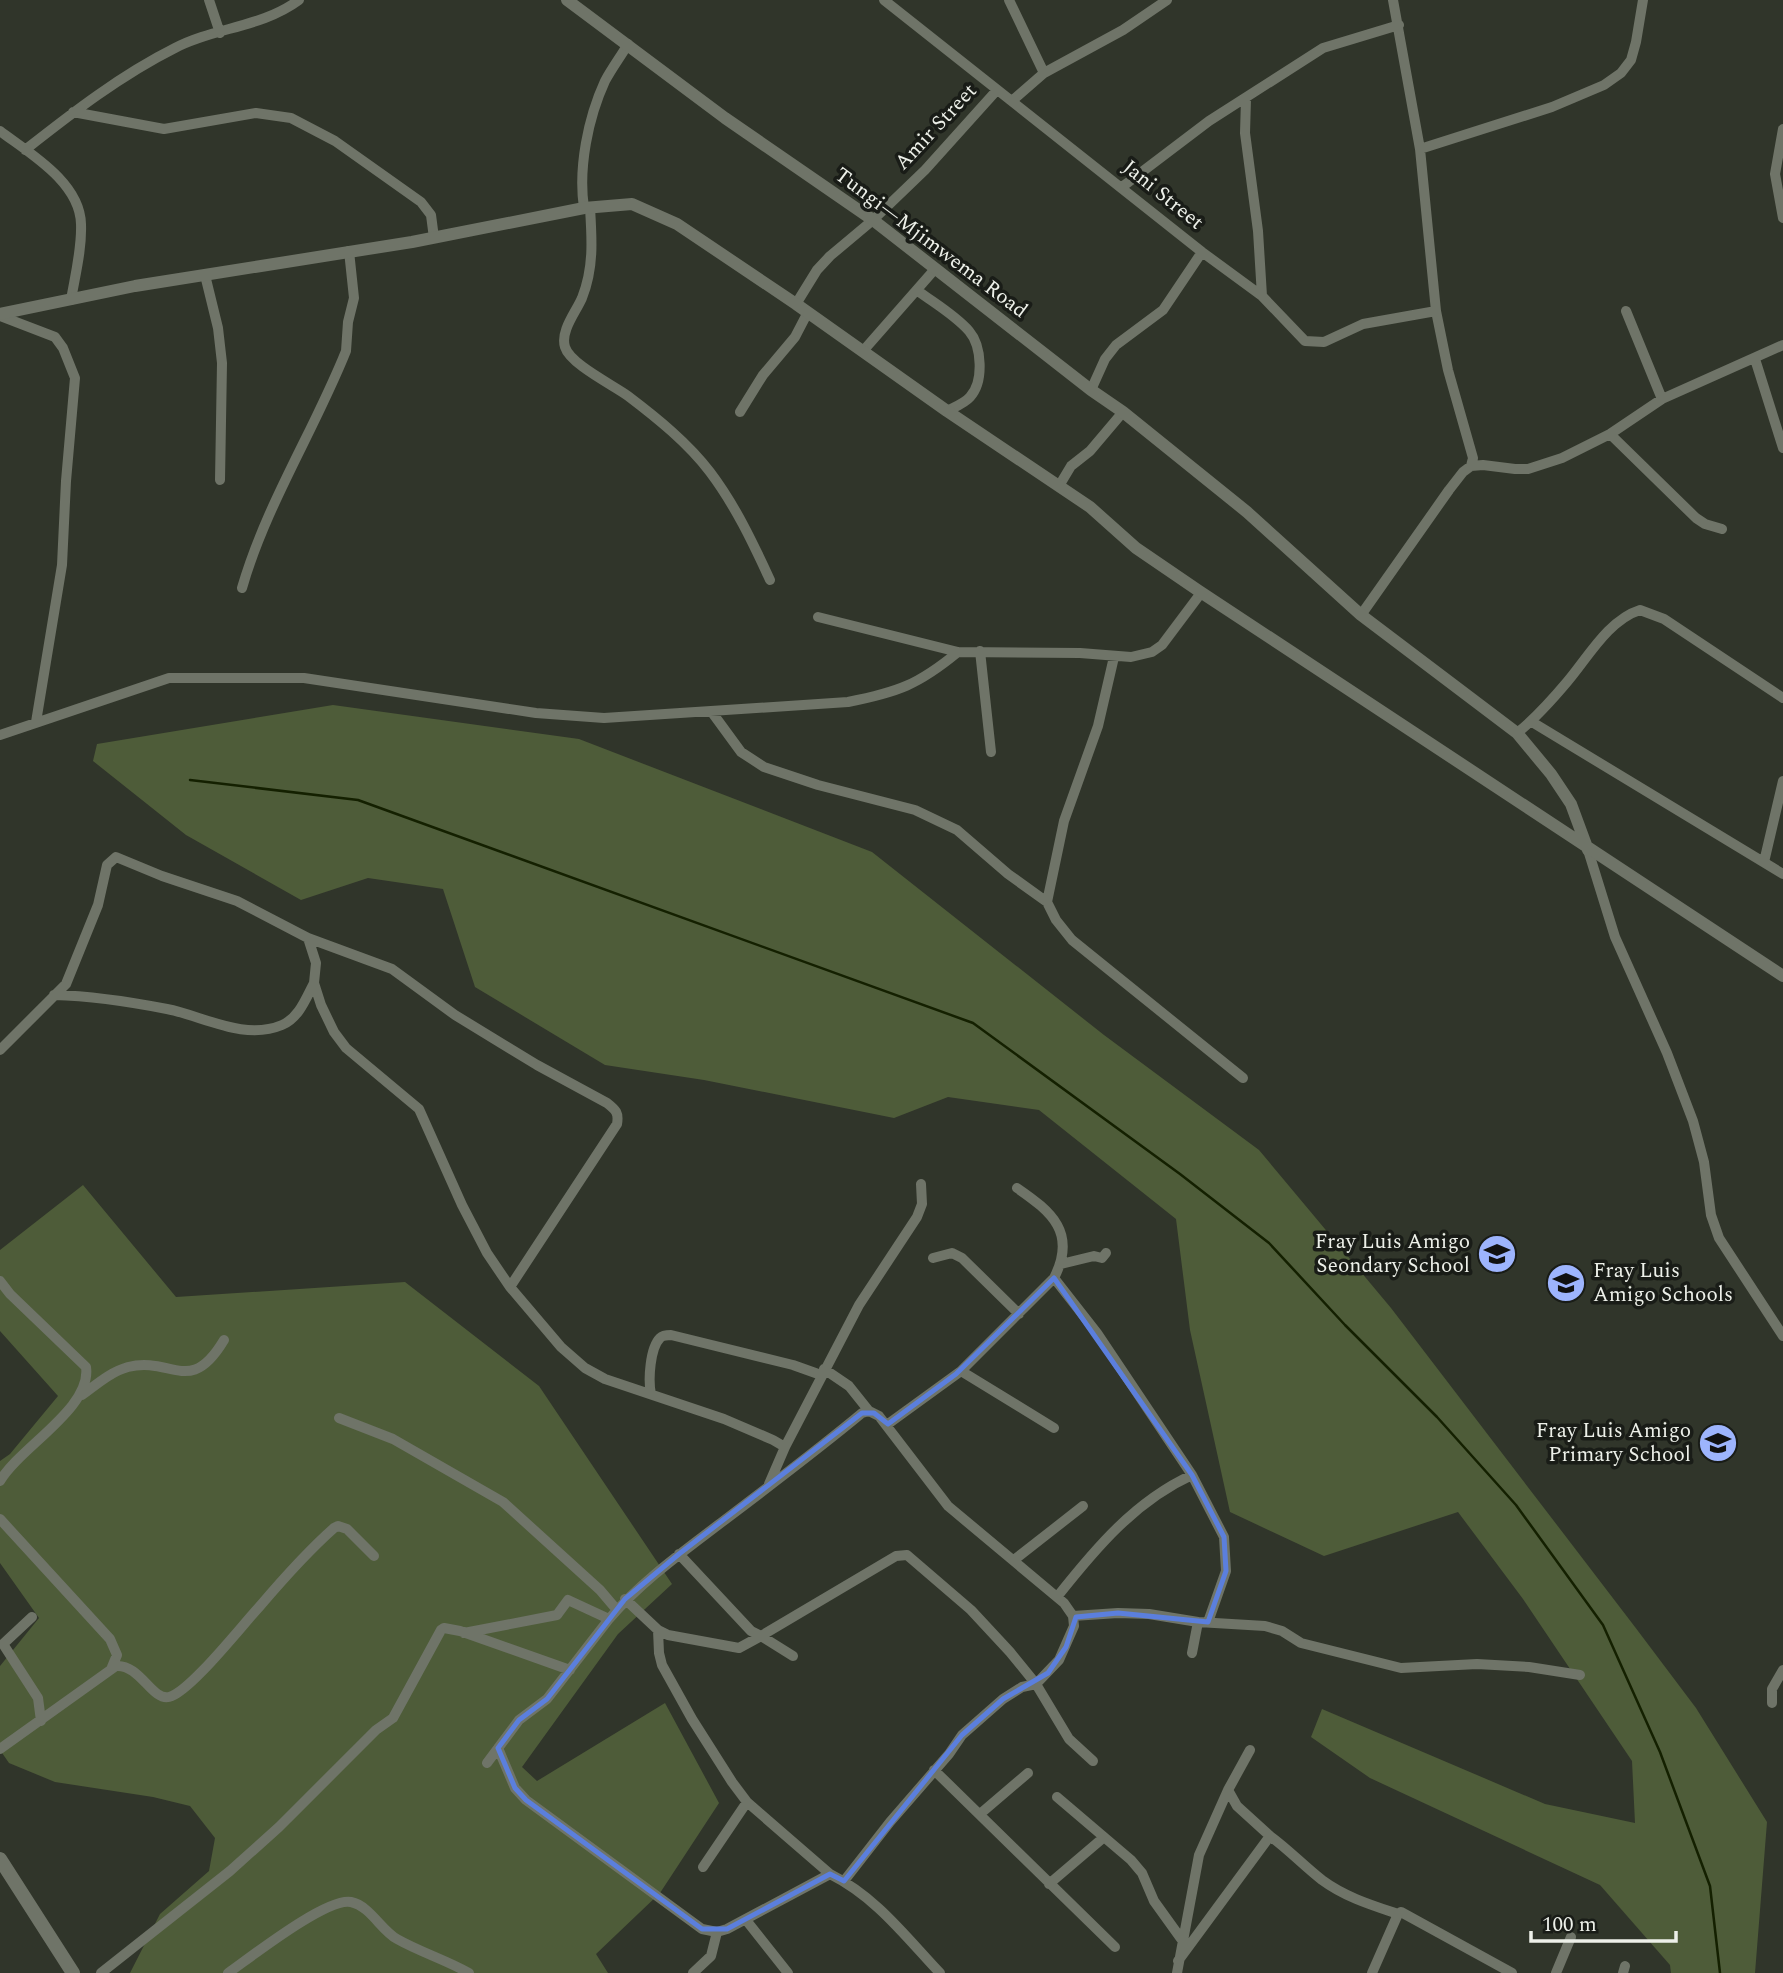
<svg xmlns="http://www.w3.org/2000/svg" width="1783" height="1973" font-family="Spectral,serif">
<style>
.green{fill:#4e5c39}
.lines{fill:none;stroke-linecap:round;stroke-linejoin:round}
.stream{stroke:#142000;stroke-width:2.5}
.minor{stroke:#6f7468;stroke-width:10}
.tertiary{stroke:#6f7468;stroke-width:12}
.secondary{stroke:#6f7468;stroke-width:14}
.marked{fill:none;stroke:#5b7fdd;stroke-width:5;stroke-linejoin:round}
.labels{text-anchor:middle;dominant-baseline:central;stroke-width:7;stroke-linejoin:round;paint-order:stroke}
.street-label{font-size:21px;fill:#edf0e9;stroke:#191c17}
.poi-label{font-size:21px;fill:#edf0e9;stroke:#191c17;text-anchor:end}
</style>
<rect width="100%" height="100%" fill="#30352a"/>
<path class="green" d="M 333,705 L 579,739 L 872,852 L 1104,1035 L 1259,1150 L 1391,1308 L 1635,1627 L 1696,1708 L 1767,1822 L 1755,1973 L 1671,1973 L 1670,1965 L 1600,1885 L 1370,1778 L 1311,1737 L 1322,1709 L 1545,1804 L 1635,1823 L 1632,1761 L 1523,1599 L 1458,1512 L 1324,1556 L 1230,1512 L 1190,1330 L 1176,1219 L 1039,1110 L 948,1097 L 894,1118 L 704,1080 L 605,1065 L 475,987 L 443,889 L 368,878 L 301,900 L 186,835 L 93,761 L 97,744 Z
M 83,1185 L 176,1297 L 405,1282 L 539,1386 L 672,1584 L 618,1634 L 522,1767 L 537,1781 L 665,1703 L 719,1803 L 660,1893 L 596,1954 L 608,1973 L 130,1973 L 160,1914 L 209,1871 L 215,1838 L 190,1806 L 153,1797 L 55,1782 L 9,1763 L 0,1750 L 0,1666 L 39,1618 L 0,1563 L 0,1461 L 10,1454 L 58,1396 L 0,1331 L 0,1250 Z"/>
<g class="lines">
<path class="stream" d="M 190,780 L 358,800 L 973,1023 L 1180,1174 L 1269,1243 L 1345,1325 L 1437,1417 L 1516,1505 L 1603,1625 L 1660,1752 L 1710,1886 L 1720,1973"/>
<path class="minor" d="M 209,0 L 220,33
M 884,0 L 1202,252 L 1262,296 L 1305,341 L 1324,342 L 1363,324 L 1436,311
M 1009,0 L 1044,73
M 1393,0 L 1420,149 L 1436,311 L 1448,370 L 1473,458 L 1471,466
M 1246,99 L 1245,133 L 1258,231 L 1262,296
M 1013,100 L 1044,73 L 1123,30 L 1167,0
M 73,112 L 164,129 L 256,113 L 291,118 L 335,141 L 421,202 L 431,215 L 434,238
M 1783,129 L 1775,174 L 1783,218
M 0,131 C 29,153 80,182 81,224 C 82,249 75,276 71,300
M 1420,149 L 1552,107 L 1604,85 L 1621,73 L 1631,60 L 1636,42 L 1643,0
M 25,150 C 72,113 121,75 175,48 C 215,27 261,28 299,0
M 1122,187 L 1209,121 L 1323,48 L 1399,25
M 584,208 C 578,168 588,118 605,81 C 612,68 621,56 628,44
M 590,208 C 592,239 594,268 582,298 C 576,312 560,331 565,347 C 570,364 613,385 628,396 C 657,418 688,443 710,472 C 735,505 753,543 770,580
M 205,275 L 218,328 L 222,363 L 220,480
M 918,291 C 934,303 955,315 969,331 C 982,346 984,382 970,397 C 965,403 955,407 947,411
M 796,304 L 817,270 L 830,256 L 873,220 L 925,170 L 997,90
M 1626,311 L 1662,399
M 0,316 L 55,337 L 63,348 L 75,378 L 66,481 L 62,565 L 36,722
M 863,351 L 935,269
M 1755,359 L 1783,448
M 1091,390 L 1105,359 L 1116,345 L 1163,310 L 1202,252
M 740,412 L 763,375 L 795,337 L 808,312
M 1610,434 L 1696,518 L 1705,524 L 1722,529
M 1059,486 L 1071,466 L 1090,451 L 1123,412
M 242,588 C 266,505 314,431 346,351 L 348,322 L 354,298 L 349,251
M 1361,615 L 1449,490 L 1463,472 L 1471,466 L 1483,465 L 1515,469 L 1528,469 L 1562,458 L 1610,434 L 1662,399 L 1783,345
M 818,617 L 958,652 L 1080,653 L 1131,657 L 1152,652 L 1162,645 L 1201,593
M 980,651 L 991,752
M 711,711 L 741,752 L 764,767 L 818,785 L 915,810 L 957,830 L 1008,874 L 1047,902 L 1056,920 L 1072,940 L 1243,1078
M 1532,722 L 1783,874
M 1517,733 C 1536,718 1551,701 1567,682 C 1587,659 1608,620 1640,610 L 1664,619 L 1783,698
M 0,735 L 169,678 L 304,678 L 536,713 L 604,718 L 848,702 C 898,692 918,685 958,652
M 1588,850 L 1615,937 L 1667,1053 L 1693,1121 L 1704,1162 L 1711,1215 L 1719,1238 L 1783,1336
M 1764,862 L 1783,781
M 1047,902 L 1064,821 L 1098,726 L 1114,657
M 308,938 L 316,963 L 314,983 L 321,1005 L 334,1032 L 346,1048 L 419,1109 L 462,1205 L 487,1253 L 510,1287 L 561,1347 L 585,1368 L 605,1379 L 724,1419 L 773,1440 L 785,1447 L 769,1484
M 54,995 C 91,996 131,1002 167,1009 C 203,1016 244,1041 282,1025 C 299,1018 306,998 314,983
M 0,1050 L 66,984 L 98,905 L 107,865 L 116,857 L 162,876 L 237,901 L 308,938 L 392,969 L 455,1015 L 537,1065 L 607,1103 C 616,1110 619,1113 617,1124 L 510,1287
M 933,1258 L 952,1253 L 962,1258 L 1019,1314
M 1061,1264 L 1094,1256 L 1102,1258 L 1106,1253
M 1054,1278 L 1097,1333 L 1192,1475 L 1224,1537 L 1226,1571 L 1208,1622
M 0,1281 L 10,1294 L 86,1367 C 92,1408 20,1447 0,1481
M 824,1369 L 849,1386 L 869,1411
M 961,1371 L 1054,1278 C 1077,1233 1052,1212 1017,1188
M 651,1394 C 648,1380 650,1348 660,1338 C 663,1335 667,1335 671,1335 L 793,1365 L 821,1375
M 82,1395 C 96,1385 110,1372 128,1367 C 172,1356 190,1397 224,1340
M 339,1418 L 393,1439 L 503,1502 L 600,1590 L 617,1610
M 888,1424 L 961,1371 L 1054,1428
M 785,1447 L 859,1305 L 917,1217 L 922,1204 L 921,1184
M 0,1519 L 110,1639 L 117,1655 L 112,1667
M 679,1554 L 751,1631 L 761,1636 L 896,1556 L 907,1555 L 971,1610 L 1010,1652 L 1036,1684 L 1069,1739 L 1093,1761
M 1014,1560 L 1083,1506
M 1057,1597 C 1095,1549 1135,1501 1192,1475
M 625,1599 L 658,1630 L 668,1635 L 739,1648 L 761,1636 L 793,1656
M 1073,1616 L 1118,1613 L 1149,1614 L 1198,1622 L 1265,1626 L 1282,1631 L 1301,1643 L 1401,1668 L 1477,1664 L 1529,1667 L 1580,1675
M 32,1617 L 3,1644 L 38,1698 L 41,1721
M 658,1630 L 659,1653 L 662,1665 L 692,1719 L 732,1782 L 747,1802 L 830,1874 C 876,1897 905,1936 940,1973
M 464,1633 L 557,1615 L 568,1600 L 609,1619 C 641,1582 680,1554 718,1525 C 767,1488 815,1452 862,1413 L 869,1411 L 879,1416 L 948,1506 L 1064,1603 L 1073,1616 L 1074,1626 L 1059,1660 L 1036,1684 L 1022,1687 L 1003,1699 L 962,1735 L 949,1754 L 890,1822 L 844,1881
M 1192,1653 L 1198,1622
M 1772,1703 L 1772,1689 L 1783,1670
M 498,1748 L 515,1788 L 526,1800 L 702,1929 L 717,1932 L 727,1929 L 830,1874
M 0,1749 L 116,1666 C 140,1664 152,1701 169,1697 C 190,1692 243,1624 260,1606 C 283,1579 308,1551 334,1528 L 338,1526 L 347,1529 L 374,1556
M 1250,1750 L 1228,1790 L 1237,1806 L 1270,1836
M 487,1763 L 519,1720 L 547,1699 L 609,1619
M 934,1770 L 1115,1947
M 1057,1797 L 1131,1860 L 1142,1873 L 1154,1901 L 1182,1940
M 980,1814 L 1028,1773
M 703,1867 L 747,1802
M 1049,1884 L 1103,1838
M 746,1920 L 788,1973
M 1178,1961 L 1270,1836 C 1288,1849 1304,1866 1322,1880 C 1345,1897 1371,1905 1398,1914
M 101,1973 L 230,1871 L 279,1827 L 376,1730 L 393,1718 L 441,1630 L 444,1628 L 460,1631 L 570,1670
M 228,1973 C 251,1957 327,1897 351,1902 C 370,1906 381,1930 397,1939 C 420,1952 446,1960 469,1973
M 693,1973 L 711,1956 L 717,1932
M 1177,1973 L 1199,1855 L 1228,1790
M 1372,1973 L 1398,1914 L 1401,1912 L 1512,1973
M 1556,1973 L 1571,1937
M 1623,1973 L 1625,1966"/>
<path class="tertiary" d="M 567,0 L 725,118 L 873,220 L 1091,390 L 1123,412 L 1247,512 L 1361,615 L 1517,733 L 1551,774 L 1571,804 L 1588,850
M 0,314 L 135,286 L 412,242 L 584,208 L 632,204 L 677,224 L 796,304 L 947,411 L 1090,507 L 1136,548 L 1199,591 L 1783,976"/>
<path class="secondary" d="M 0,1859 L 73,1973"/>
</g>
<path class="marked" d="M 1054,1278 L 1192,1475 L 1224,1537 L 1226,1571 L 1208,1622 L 1118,1613 L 1076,1617 L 1066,1647 L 1048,1673 L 1003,1699 L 962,1735 L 844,1881 L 830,1874 L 727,1929 L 702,1929 L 526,1800 L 515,1788 L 498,1748 L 519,1720 L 547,1699 L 625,1599 L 679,1554 L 862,1413 L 874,1413 L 888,1424 L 956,1374 Z"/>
<defs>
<g id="school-disc" transform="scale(2.0125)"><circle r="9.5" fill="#9db4fd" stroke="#191c17"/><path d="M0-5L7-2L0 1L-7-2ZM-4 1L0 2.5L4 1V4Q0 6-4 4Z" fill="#111"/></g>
</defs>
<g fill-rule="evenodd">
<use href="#school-disc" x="1497" y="1254"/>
<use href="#school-disc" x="1566" y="1283"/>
<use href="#school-disc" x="1718" y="1443"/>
</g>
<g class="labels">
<g class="street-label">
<text transform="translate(936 127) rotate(-47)">Amir Street</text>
<text transform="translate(1163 195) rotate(39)">Jani Street</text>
<text transform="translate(931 243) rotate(37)">Tungi—Mjimwema Road</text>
</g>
<g class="poi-label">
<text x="1470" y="1242">Fray Luis Amigo<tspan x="1470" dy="24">Seondary School</tspan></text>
<text x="1593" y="1271" text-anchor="start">Fray Luis<tspan x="1593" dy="24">Amigo Schools</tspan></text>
<text x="1691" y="1431">Fray Luis Amigo<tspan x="1691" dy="24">Primary School</tspan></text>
</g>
</g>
<path d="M1531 1931v10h145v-10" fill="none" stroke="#edf0e9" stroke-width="3.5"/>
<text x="1542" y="1931" font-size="21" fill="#edf0e9" stroke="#191c17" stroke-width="5" paint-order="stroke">100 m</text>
</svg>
